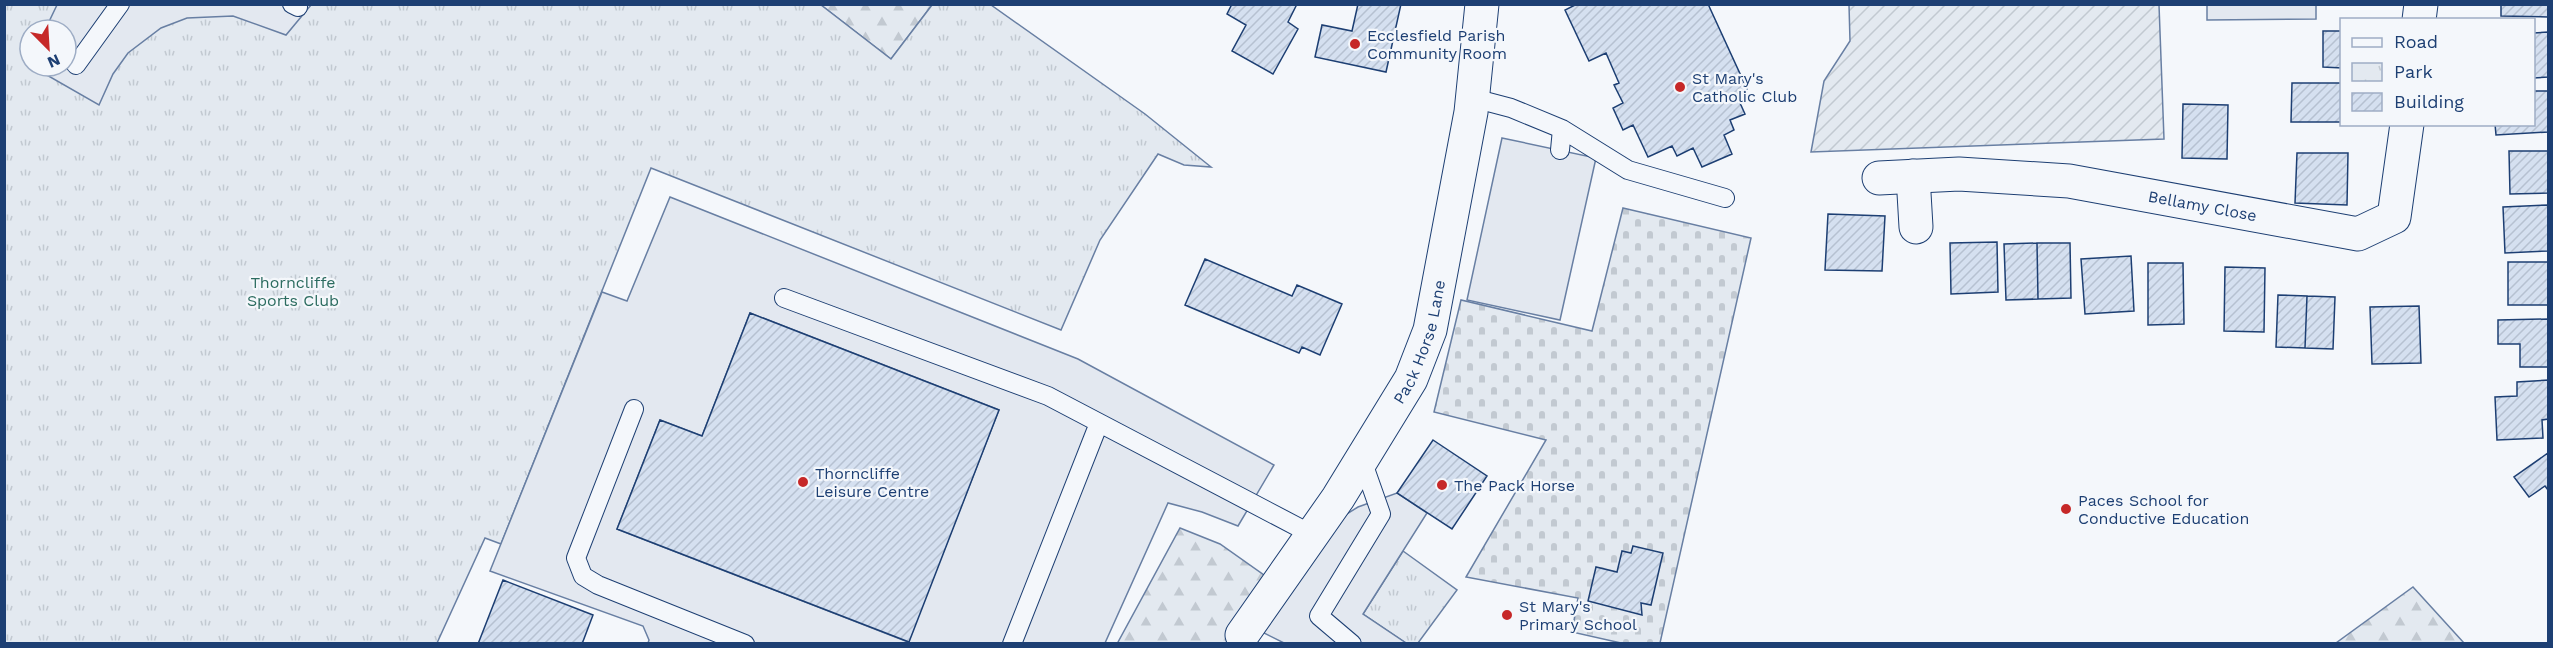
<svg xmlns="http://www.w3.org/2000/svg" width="2553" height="648" font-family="'Work Sans',sans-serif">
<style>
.forest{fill:url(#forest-firs);stroke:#687fa3;stroke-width:1.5}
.cemetery{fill:url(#cemetery-stones);stroke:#687fa3;stroke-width:1.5}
.park{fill:url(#park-tufts);stroke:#687fa3;stroke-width:1.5;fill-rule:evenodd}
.garden{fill:url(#garden-furrows);stroke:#687fa3;stroke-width:1.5}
.parking{fill:#e3e8f0;stroke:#687fa3;stroke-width:1.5;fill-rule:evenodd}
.building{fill:url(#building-hatch);stroke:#1d3f73;stroke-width:1.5}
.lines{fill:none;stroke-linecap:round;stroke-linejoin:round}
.lane-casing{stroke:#1d3f73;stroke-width:20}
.street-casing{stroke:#1d3f73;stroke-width:35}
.lane{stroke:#f4f7fb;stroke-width:18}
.street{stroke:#f4f7fb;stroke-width:33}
.poi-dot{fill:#c62828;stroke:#f4f7fb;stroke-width:2}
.labels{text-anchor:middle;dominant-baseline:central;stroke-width:4.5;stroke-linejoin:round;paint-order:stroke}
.poi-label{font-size:16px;fill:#1d3f73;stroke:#f4f7fb;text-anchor:start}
.street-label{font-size:16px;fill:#1d3f73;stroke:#f4f7fb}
.park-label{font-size:16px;fill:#2c6c60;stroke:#f4f7fb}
</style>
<defs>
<pattern id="forest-firs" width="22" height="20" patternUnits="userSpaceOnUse" patternTransform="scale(1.5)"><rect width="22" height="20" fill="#e3e9f0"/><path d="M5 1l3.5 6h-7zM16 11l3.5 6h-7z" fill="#c2c9d1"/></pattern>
<pattern id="cemetery-stones" width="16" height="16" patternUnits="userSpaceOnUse" patternTransform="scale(1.5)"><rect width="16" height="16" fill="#e3e9f0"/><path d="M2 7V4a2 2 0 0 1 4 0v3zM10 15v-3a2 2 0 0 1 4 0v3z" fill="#c2c9d1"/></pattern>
<pattern id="park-tufts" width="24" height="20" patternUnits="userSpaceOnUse" patternTransform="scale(1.5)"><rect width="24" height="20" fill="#e3e9f0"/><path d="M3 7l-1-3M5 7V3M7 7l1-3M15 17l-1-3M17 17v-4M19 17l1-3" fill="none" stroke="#c2c9d1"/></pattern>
<pattern id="garden-furrows" width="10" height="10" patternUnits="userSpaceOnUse" patternTransform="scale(1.5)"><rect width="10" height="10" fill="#e3e9f0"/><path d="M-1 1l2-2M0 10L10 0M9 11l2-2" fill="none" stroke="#c2c9d1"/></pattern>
<pattern id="building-hatch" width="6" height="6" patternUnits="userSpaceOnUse" patternTransform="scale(1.5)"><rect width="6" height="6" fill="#d5e0f0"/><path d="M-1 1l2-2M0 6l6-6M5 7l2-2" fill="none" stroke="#b6c1d1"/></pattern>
</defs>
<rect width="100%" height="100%" fill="#f4f7fb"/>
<path class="forest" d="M 821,5 L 932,5 L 891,59 Z
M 1180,528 L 1220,544 L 1271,580 L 1226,643 L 1117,644 Z
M 2413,587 L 2464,643 L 2336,643 Z"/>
<path class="cemetery" d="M 1623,208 L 1751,238 L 1660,643 L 1621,643 L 1572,632 L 1578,598 L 1466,577 L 1546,440 L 1434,412 L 1461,300 L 1592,331 Z"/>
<path class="park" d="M 4,5 L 821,5 L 891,59 L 932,5 L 991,5 L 1145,114 L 1211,167 L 1184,165 L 1158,154 L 1100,240 L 1061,330 L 651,168 L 501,544 L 485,538 L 437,643 L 5,643 ZM 30,30 L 66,30 L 66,66 L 30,66 Z
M 1403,551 L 1457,590 L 1418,643 L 1406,643 L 1363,614 Z"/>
<path class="garden" d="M 1849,5 L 2159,5 L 2164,139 L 1811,152 L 1824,81 L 1850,41 Z"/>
<path class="parking" d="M 57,5 L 311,5 L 286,35 L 233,16 L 187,18 L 161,28 L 128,53 L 113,74 L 99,105 L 31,66 L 66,66 L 66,30 L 45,30 Z
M 2207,5 L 2316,5 L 2316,19 L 2207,20 Z
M 1502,138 L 1596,158 L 1560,320 L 1467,300 Z
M 670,197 L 1078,359 L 1274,465 L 1238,526 L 1202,512 L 1168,503 L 1105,643 L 648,643 L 649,640 L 643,626 L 490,571 L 602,292 L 627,301 ZM 750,313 L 999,410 L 908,642 L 617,529 L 660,420 L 702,436 Z
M 1397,493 L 1427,513 L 1363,614 L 1406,643 L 1284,643 L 1262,632 L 1337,520 L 1358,507 Z"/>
<path class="building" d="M 1232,4 L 1297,4 L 1288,22 L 1298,29 L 1273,74 L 1232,51 L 1246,25 L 1227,14 Z
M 1358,4 L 1401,4 L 1386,72 L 1315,57 L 1322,25 L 1352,31 Z
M 1577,4 L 1708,4 L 1747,89 L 1736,94 L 1745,114 L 1730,120 L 1734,130 L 1724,135 L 1732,154 L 1702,167 L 1693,148 L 1677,156 L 1672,146 L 1648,157 L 1633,125 L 1623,130 L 1613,108 L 1623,103 L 1614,85 L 1619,83 L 1606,53 L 1589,61 L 1565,10 Z
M 2501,4 L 2548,4 L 2548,17 L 2501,16 Z
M 2323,31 L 2342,31 L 2342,68 L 2323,67 Z
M 2548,32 L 2548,77 L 2534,78 L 2534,33 Z
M 2292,83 L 2342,83 L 2342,122 L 2291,122 Z
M 2534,91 L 2548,91 L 2548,132 L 2496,135 L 2495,124 L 2534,124 Z
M 2183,104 L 2228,105 L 2227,159 L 2182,158 Z
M 2509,151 L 2548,151 L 2548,193 L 2510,194 Z
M 2297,153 L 2348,153 L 2347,205 L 2295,203 Z
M 2548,205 L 2548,251 L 2505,253 L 2503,207 Z
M 1828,214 L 1885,216 L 1882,271 L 1825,270 Z
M 1997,242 L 1998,292 L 1951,294 L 1950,243 Z
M 2037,243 L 2070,243 L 2071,298 L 2038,299 Z
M 2037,243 L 2038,299 L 2006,300 L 2004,244 Z
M 2131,256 L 2134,311 L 2085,314 L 2081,259 Z
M 1205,259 L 1292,296 L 1297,285 L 1342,304 L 1320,355 L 1302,347 L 1299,353 L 1185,305 Z
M 2508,262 L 2548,262 L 2548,305 L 2508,305 Z
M 2148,263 L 2183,263 L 2184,324 L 2148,325 Z
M 2225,267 L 2265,268 L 2264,332 L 2224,331 Z
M 2278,295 L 2307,296 L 2305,348 L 2276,347 Z
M 2307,296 L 2335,297 L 2333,349 L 2305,348 Z
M 2419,306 L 2421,363 L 2372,364 L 2370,307 Z
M 750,313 L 999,410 L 909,642 L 617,529 L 660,420 L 702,436 Z
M 2548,319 L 2548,367 L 2520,367 L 2520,344 L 2498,344 L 2498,320 Z
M 2548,380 L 2548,419 L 2542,420 L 2543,438 L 2497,440 L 2495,397 L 2517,396 L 2517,382 Z
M 1433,440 L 1487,476 L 1452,529 L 1397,493 Z
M 2548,453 L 2548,490 L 2545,486 L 2529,497 L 2514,477 Z
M 1633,546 L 1663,553 L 1651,605 L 1641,603 L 1642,615 L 1588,601 L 1596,567 L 1617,572 L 1622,551 L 1631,553 Z
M 503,580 L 593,615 L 582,644 L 478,644 Z"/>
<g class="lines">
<g class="lane-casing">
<path id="lane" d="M 292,4 L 298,7
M 76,65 L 120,4
M 1473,98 L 1511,108 L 1562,129 L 1628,170 L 1725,198
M 1560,150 L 1562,129
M 784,298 L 1048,396 L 1313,535
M 634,409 L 576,558 L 583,576 L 598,585 L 745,644
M 1012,644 L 1099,423
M 1352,644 L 1319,616 L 1381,514 L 1362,460"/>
</g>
<g class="street-casing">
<g id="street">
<path d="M 2419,20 L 2421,4"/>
<path d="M 1913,176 L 1916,227"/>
<path id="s1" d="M 1879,178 L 1959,174 L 2069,181 L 2358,234 L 2394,217 L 2407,124"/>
<path id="s2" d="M 1242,635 L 1338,498 L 1411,379 L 1430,330 L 1471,112 L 1482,4"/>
</g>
</g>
<use href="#lane" class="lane"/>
<use href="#street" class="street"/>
</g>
<g class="poi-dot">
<circle cx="1355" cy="44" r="6"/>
<circle cx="1680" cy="87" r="6"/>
<circle cx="803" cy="482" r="6"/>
<circle cx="1442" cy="485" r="6"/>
<circle cx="2066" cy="509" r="6"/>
<circle cx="1507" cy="615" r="6"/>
</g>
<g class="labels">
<g class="poi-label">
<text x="1367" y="35">Ecclesfield Parish<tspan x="1367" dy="18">Community Room</tspan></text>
<text x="1692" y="78">St Mary's<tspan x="1692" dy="18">Catholic Club</tspan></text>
<text x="815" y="473">Thorncliffe<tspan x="815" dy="18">Leisure Centre</tspan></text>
<text x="1454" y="485">The Pack Horse</text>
<text x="2078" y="500">Paces School for<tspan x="2078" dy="18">Conductive Education</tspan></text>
<text x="1519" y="606">St Mary's<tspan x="1519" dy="18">Primary School</tspan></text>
</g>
<g class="street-label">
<text stroke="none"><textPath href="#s1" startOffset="326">Bellamy Close</textPath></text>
<text stroke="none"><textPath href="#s2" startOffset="345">Pack Horse Lane</textPath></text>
</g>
<g class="park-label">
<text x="293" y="282">Thorncliffe<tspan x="293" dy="18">Sports Club</tspan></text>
</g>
</g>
<rect width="2553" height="648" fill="none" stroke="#1d3f73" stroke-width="12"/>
<rect x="2340" y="18" width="195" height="108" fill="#f4f7fb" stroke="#9eadc5" stroke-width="1.5"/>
<rect x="2352" y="38" width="30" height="9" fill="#f4f7fb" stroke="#9eadc5" stroke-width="1.5"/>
<text x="2394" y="48" font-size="18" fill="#1d3f73">Road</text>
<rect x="2352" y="63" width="30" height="18" fill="url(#park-tufts)" stroke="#9eadc5" stroke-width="1.5"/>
<text x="2394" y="78" font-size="18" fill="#1d3f73">Park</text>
<rect x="2352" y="93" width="30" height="18" fill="url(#building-hatch)" stroke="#9eadc5" stroke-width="1.5"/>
<text x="2394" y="108" font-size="18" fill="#1d3f73">Building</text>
<g transform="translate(48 48) rotate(156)"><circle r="28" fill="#f4f7fb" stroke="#9eadc5" stroke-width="1.5"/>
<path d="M0-4.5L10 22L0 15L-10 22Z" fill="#c62828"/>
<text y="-9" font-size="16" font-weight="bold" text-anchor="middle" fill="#1d3f73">N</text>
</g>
</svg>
